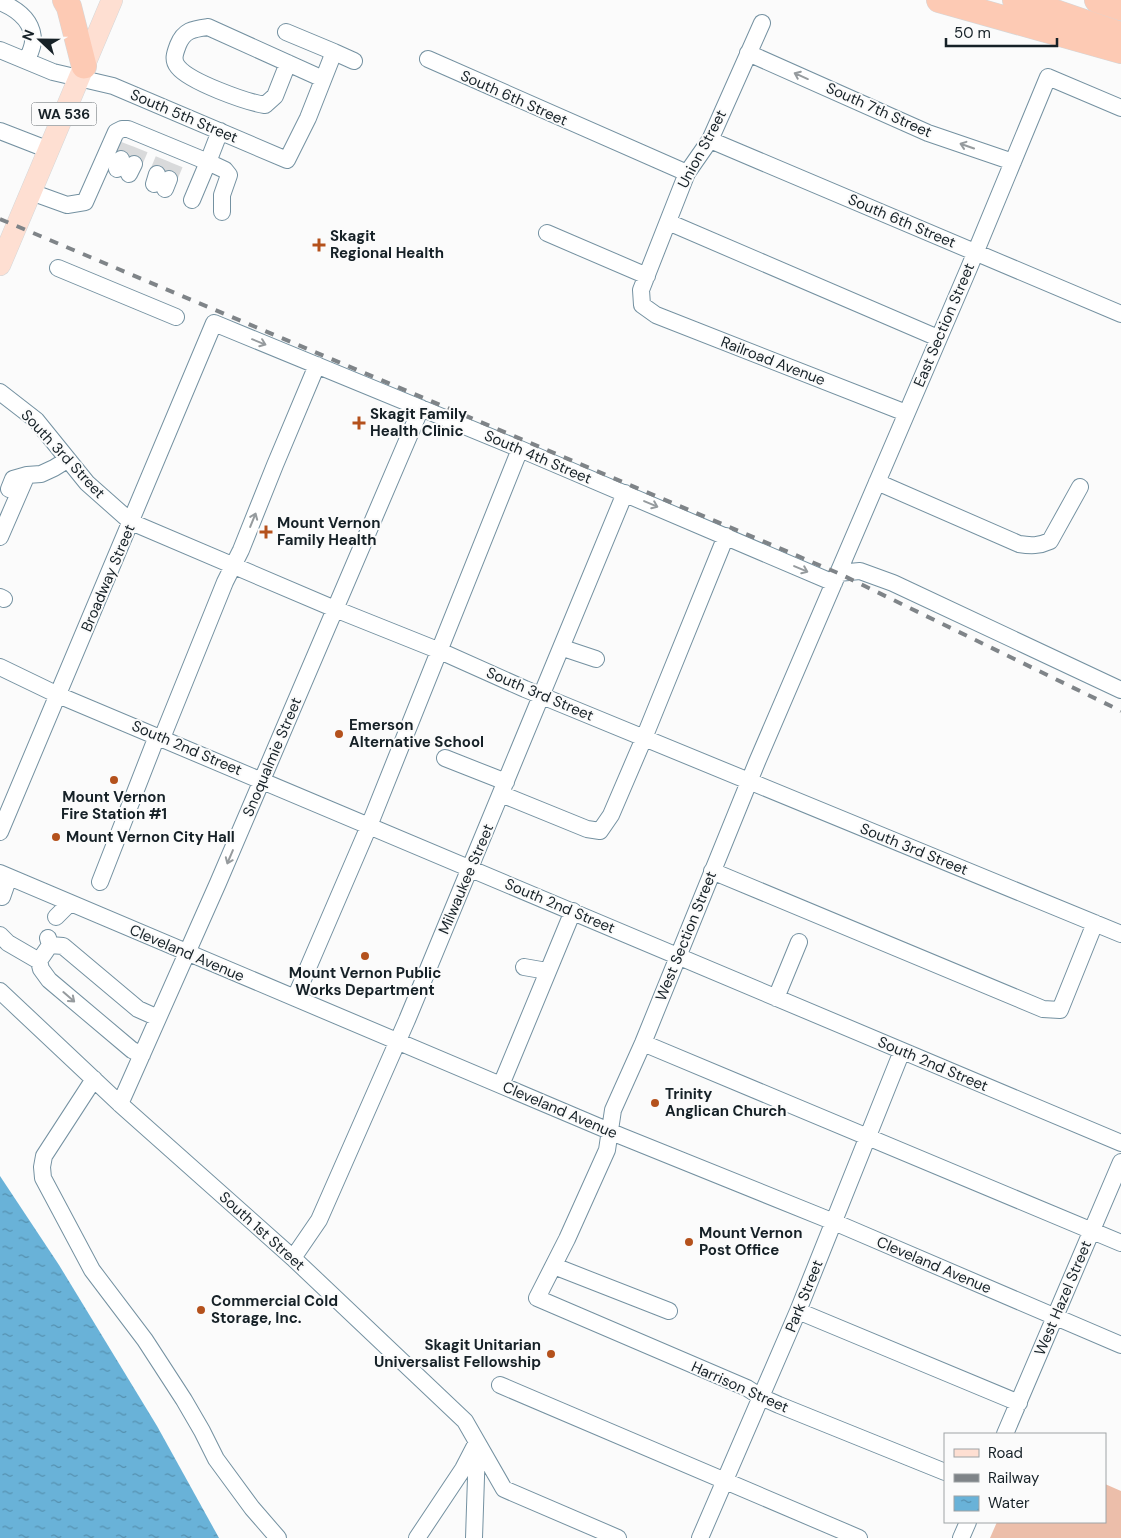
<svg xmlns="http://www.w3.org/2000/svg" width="1121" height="1538" font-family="'DM Sans',sans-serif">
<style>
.park{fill:#ecbeaa}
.water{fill:url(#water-ripples)}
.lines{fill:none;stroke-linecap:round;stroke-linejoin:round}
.minor-tunnel{stroke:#d9dadb;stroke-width:16;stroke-dasharray:16 8;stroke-linecap:butt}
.minor-casing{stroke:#7491a1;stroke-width:18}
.major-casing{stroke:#d5d7d8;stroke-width:22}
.highway-casing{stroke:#d5d7d8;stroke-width:26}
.minor{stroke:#fff;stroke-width:16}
.major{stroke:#fedfd2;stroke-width:21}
.highway{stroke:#fdcab4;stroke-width:25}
.rail{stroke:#7f8488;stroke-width:4;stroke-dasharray:9 9;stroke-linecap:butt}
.oneway{stroke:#969b9e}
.poi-dot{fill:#b4511c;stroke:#fbfbfb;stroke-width:2}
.labels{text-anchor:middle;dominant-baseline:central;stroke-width:4;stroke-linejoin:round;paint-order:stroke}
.shield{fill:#fbfbfb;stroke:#5b6267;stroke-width:1}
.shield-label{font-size:14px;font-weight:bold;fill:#162127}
.street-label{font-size:15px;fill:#162127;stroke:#fbfbfb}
.poi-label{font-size:15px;font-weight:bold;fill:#162127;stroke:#fbfbfb;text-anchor:start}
</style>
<defs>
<pattern id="water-ripples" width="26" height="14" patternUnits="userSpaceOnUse" patternTransform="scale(1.25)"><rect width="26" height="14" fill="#69b2d8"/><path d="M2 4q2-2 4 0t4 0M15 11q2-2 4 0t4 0" fill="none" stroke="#5590af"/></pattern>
</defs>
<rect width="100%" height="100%" fill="#fbfbfb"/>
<path class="park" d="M 1105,1484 L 1121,1491 L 1121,1538 L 990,1538 L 997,1522 L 1105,1522 Z"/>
<path class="water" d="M 0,1176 L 59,1265 L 157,1426 L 219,1538 L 0,1538 Z"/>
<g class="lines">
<path class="minor-tunnel" d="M 121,159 L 131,134
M 134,164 L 144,140
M 157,174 L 167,150
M 169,179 L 179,155"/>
<g class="minor-casing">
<path id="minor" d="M 0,2 C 17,9 33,20 33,41 C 33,47 29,55 27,60
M 762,23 L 710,140 L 687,173 L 641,290 L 642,305 L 656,315 L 906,413
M 0,50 L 53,72 L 113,86 L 287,160 L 308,118 L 334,52 L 286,32
M 334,52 L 354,61
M 748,53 L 928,133 L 1013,162
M 428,59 L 687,173
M 288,63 L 275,96 L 265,105 C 246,102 190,82 178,67 C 172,60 175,53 178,45 C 184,30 193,29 208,27 L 323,79
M 0,131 L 49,150
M 710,140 L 1121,314
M 117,169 L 121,159
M 129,174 L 134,164
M 154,184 L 157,174
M 165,189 L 169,179
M 31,192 L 67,205 L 85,202 L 116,132 L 122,129 L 128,129 L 208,162 L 220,131
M 192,200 L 208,162 L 225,170 L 229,175 L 222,195 L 222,212
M 668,222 L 938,338
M 547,233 L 647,276
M 58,268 L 176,317
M 0,392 L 36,420 L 87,483 L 131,522 L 335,609 L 440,651 L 525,689 L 1121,934
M 877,482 L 1019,544 C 1031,546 1039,546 1050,541 L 1080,487
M 9,489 L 13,479 L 27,475 L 41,474 L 54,468 L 67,460
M 0,537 L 26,477
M 838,573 L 860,571 L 893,583 L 1121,690
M 0,597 L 4,599
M 563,648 L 596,659
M 0,667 L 58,695 L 1121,1143
M 162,738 L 225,582 L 241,550 L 275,465 L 317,365
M 445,758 L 506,782
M 501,794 L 587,829 L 600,831 L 611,815 L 644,738 L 726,536
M 0,832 L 214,323 L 520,449 L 834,583
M 712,871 L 1043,1009 L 1060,1010 L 1095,923
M 0,873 L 621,1136 L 834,1222 L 1121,1345
M 100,882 L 157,736
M 2,897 L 9,877
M 56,917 L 70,903
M 0,935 L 8,943 L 39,961
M 48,938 L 50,945 L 39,961 L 41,969 L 49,980 L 132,1050 L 142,1055
M 50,945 L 63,946 L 138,1009 L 158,1018
M 524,967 L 547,971
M 0,991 L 120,1104 L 293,1258 L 465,1421 L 504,1489 L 618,1538
M 295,998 L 369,826 L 520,449
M 776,998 L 799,942
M 643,1043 L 1121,1243
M 94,1079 L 44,1156 L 42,1167 L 43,1178 L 92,1270 L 145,1340 L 184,1400 L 202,1431 L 216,1459 L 252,1508 L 278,1538
M 501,1085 L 573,911
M 120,1104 L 218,883 L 421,408
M 293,1258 L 319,1220 L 407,1020 L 625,493
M 554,1266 L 669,1311
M 798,1311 L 1019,1403
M 500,1385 L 859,1538
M 1005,1434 L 1121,1162
M 945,1472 L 779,1405 L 761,1397 L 747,1388 L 537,1298 L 567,1239 L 607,1150 L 613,1110 L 643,1043 L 757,762 L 969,268 L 1048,77 L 1121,108
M 417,1538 L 463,1469 L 477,1442
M 474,1538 L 477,1447
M 700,1538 L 798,1311 L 902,1051
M 961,1538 L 968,1522"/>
</g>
<g class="major-casing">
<path id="major" d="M 0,265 L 112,0"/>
</g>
<g class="highway-casing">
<path id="highway" d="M 65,0 L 69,7 L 84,66
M 939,0 L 1121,51
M 1015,0 L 1058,13 L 1119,34
M 1097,0 L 1121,8"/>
</g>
<use href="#minor" class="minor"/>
<use href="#major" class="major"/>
<use href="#highway" class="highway"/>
<path class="rail" d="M 0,219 L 838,573 L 1121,711"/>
</g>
<defs><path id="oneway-shaft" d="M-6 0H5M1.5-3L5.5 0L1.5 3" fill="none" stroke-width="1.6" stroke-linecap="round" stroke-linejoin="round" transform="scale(1.25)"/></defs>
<g class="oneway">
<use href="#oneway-shaft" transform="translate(801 76) rotate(-156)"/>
<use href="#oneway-shaft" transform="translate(967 146) rotate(-161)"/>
<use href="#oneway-shaft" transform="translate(259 342) rotate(22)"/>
<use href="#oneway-shaft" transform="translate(651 504) rotate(23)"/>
<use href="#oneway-shaft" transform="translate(253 520) rotate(-68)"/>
<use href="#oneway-shaft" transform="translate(801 569) rotate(23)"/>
<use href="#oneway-shaft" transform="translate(230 857) rotate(113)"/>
<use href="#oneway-shaft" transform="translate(69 997) rotate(41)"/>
</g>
<g class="poi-dot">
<path d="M316.5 237.5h5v5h5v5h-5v5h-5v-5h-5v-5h5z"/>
<path d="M356.5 415.5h5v5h5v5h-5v5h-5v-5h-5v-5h5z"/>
<path d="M263.5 524.5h5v5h5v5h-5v5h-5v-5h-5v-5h5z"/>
<circle cx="339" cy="734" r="5"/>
<circle cx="114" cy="780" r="5"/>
<circle cx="56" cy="837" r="5"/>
<circle cx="365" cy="956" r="5"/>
<circle cx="655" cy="1103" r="5"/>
<circle cx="689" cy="1242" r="5"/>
<circle cx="201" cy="1310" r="5"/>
<circle cx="551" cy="1354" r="5"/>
</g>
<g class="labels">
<rect class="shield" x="31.5" y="102.5" width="65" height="23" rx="4"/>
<g class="shield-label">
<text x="64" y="114">WA 536</text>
</g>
<g class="street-label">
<text transform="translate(514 98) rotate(24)">South 6th Street</text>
<text transform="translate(879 110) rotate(24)">South 7th Street</text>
<text transform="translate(184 116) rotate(23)">South 5th Street</text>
<text transform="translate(702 149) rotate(-62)">Union Street</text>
<text transform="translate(902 221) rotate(23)">South 6th Street</text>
<text transform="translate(944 325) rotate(-67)">East Section Street</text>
<text transform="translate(773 361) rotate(21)">Railroad Avenue</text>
<text transform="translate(63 454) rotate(47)">South 3rd Street</text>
<text transform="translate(538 457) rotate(23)">South 4th Street</text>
<text transform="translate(108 578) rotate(-67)">Broadway Street</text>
<text transform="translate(540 694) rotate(23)">South 3rd Street</text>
<text transform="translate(187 748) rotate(23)">South 2nd Street</text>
<text transform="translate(272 757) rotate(-67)">Snoqualmie Street</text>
<text transform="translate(914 849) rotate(22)">South 3rd Street</text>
<text transform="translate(466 879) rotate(-67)">Milwaukee Street</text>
<text transform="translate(560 906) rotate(23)">South 2nd Street</text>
<text transform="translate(686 936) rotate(-68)">West Section Street</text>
<text transform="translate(187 953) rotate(23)">Cleveland Avenue</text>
<text transform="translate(933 1064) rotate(23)">South 2nd Street</text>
<text transform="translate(560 1110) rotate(23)">Cleveland Avenue</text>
<text transform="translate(262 1231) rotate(42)">South 1st Street</text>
<text transform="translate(934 1265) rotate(23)">Cleveland Avenue</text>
<text transform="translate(804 1296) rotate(-68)">Park Street</text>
<text transform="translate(1063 1298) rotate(-67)">West Hazel Street</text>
<text transform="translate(740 1387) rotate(24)">Harrison Street</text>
</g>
<g class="poi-label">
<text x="330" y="236">Skagit<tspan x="330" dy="17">Regional Health</tspan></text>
<text x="370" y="414">Skagit Family<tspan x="370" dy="17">Health Clinic</tspan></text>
<text x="277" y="523">Mount Vernon<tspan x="277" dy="17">Family Health</tspan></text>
<text x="349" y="725">Emerson<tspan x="349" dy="17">Alternative School</tspan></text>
<text x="114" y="797" text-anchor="middle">Mount Vernon<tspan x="114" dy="17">Fire Station #1</tspan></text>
<text x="66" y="837">Mount Vernon City Hall</text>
<text x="365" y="973" text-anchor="middle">Mount Vernon Public<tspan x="365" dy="17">Works Department</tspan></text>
<text x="665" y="1094">Trinity<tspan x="665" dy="17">Anglican Church</tspan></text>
<text x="699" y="1233">Mount Vernon<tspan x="699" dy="17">Post Office</tspan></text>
<text x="211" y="1301">Commercial Cold<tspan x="211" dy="17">Storage, Inc.</tspan></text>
<text x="541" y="1345" text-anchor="end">Skagit Unitarian<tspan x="541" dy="17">Universalist Fellowship</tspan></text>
</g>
</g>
<rect x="944" y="1433" width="162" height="90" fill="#fbfbfb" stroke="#9fa4a6"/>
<rect x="954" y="1449" width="25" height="8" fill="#fedfd2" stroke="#9fa4a6"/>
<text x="988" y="1458" font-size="15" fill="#162127">Road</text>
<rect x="954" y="1474" width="25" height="8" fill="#7f8488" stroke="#9fa4a6"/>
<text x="988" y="1483" font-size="15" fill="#162127">Railway</text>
<rect x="954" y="1496" width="25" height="15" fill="url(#water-ripples)" stroke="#9fa4a6"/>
<text x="988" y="1508" font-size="15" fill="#162127">Water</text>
<g transform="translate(40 40) rotate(292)" stroke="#fbfbfb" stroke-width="4" paint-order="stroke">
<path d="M0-4L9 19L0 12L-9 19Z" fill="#162127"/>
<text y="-8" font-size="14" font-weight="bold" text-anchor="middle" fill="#162127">N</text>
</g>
<path d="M946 38v8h111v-8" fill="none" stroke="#162127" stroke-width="2.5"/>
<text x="954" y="38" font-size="15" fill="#162127" stroke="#fbfbfb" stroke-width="4" paint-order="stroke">50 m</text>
</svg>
